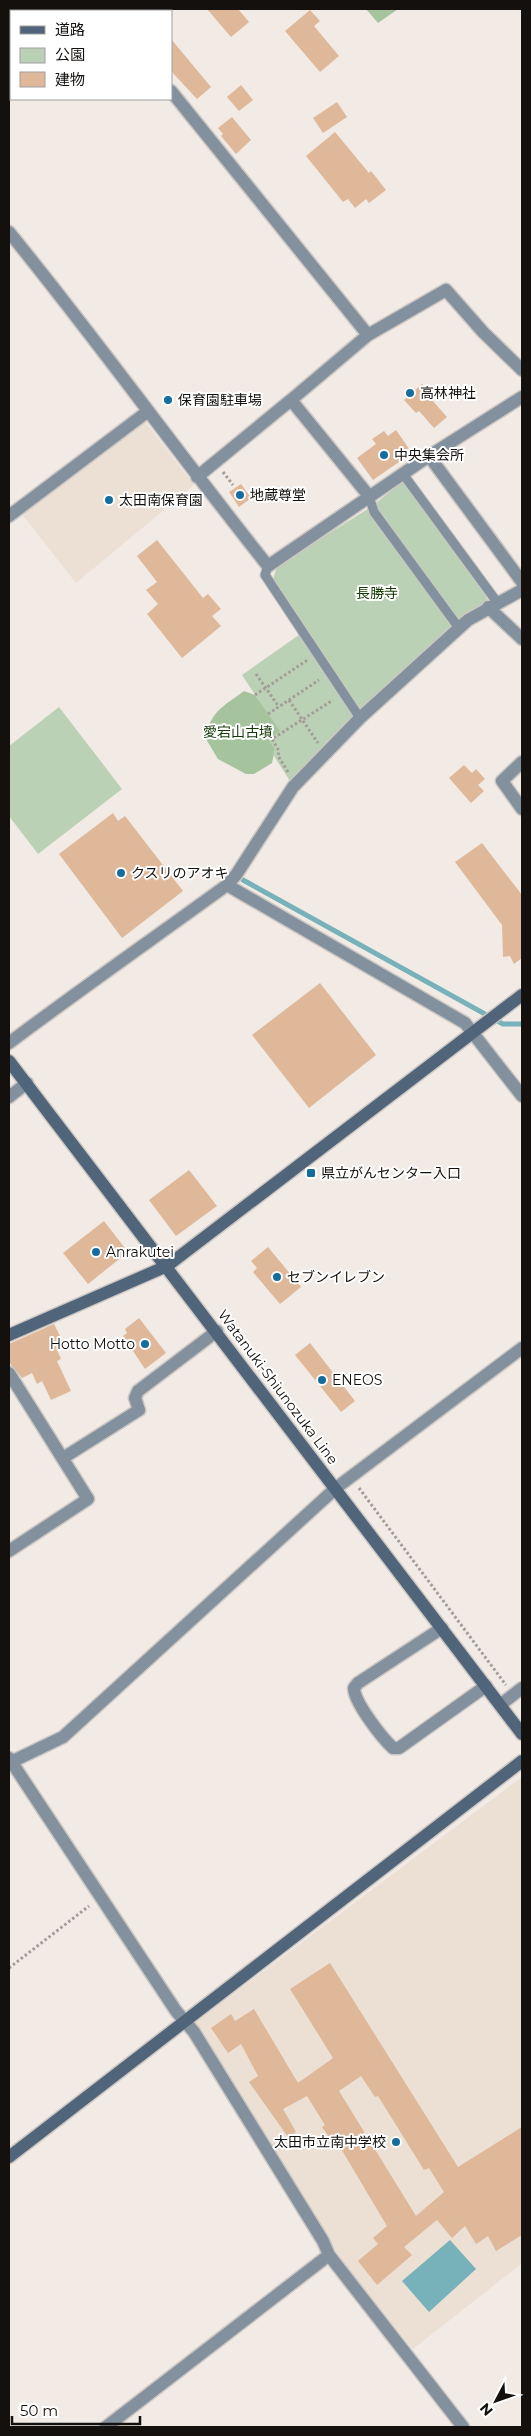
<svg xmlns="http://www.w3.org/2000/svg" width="531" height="2436" font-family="Montserrat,'Noto Sans JP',sans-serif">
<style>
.built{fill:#ecdfd4}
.green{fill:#bbd1b5}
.forest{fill:#a5c39d}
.water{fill:#77b1ba}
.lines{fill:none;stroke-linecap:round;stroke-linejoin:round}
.stream{stroke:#77b1ba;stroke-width:5}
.building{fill:#deb899;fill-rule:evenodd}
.lane-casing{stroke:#cdc7c3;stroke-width:11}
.street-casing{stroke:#cdc7c3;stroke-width:15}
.secondary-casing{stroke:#cdc7c3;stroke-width:15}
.path{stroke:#a29c98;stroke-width:3;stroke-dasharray:2.5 2.5;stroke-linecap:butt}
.lane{stroke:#83919f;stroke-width:9}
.street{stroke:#83919f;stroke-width:12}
.secondary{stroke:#51657a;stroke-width:12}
.poi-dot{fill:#156d9d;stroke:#fff;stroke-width:2}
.labels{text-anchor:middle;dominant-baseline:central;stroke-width:4;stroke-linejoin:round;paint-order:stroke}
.poi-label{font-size:14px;fill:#13100e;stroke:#fff;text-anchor:start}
.park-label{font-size:14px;fill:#123904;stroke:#fff}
.street-label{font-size:14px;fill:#13100e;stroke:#fff}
</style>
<rect width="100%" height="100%" fill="#f1eae5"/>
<path class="built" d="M 145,422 L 194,485 L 76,583 L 22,514 Z
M 522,1777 L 522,2263 L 413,2349 L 344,2263 L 196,2022 Z"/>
<path class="green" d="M 403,481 L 482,587 L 488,601 L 467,614 L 290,781 L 274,756 L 275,749 L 268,739 L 279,731 L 242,675 L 306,630 L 273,580 L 277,566 L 371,507 Z
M 59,707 L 122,789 L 38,854 L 9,816 L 9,746 Z"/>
<path class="forest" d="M 366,9 L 398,9 L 378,23 Z
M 244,691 L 255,695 L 280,731 L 268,739 L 275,749 L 272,763 L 254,774 L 246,774 L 218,759 L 206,739 C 209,712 224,706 244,691 Z"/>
<path class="water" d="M 450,2240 L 476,2269 L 429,2312 L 402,2281 Z"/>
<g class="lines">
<path class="stream" d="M 243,880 L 503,1024 L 522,1024"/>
</g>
<path class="building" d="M 207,9 L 238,9 L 249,22 L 231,37 Z
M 310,10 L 320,21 L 314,26 L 339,56 L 320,72 L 285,31 Z
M 171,39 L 211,87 L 197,99 L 171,71 Z
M 241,85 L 253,100 L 239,111 L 227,97 Z
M 337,102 L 347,117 L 323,133 L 313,118 Z
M 232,117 L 251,140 L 236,154 L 221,136 L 223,134 L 218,128 Z
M 335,132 L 369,173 L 371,171 L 386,190 L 369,203 L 366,199 L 355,208 L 348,199 L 343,202 L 306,156 Z
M 422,384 L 434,397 L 432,400 L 447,417 L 434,428 L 419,411 L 416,413 L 404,400 Z
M 396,430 L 412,453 L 373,480 L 357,458 L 376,444 L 372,439 L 384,431 L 388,436 Z
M 241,484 L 251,498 L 239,507 L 229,492 Z
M 157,540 L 203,598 L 208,594 L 221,609 L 212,616 L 221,626 L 182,658 L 147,614 L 158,604 L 146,590 L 157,582 L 137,556 Z
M 464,765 L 472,773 L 476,769 L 485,779 L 478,785 L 484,791 L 471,803 L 449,778 Z
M 113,813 L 118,821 L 125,816 L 183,891 L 122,938 L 59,854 Z
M 482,843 L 522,895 L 522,958 L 514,964 L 510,956 L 503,957 L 502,925 L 455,862 Z
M 320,983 L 376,1055 L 309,1108 L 252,1035 Z
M 189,1170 L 217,1206 L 176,1236 L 149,1200 Z
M 104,1221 L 128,1252 L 88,1284 L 63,1253 Z
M 268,1247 L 301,1287 L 280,1304 L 253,1272 L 257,1268 L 251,1261 Z
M 139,1318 L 166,1353 L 145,1369 L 123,1336 L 127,1333 L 125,1329 Z
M 54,1324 L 65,1346 L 57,1350 L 61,1359 L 57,1361 L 71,1391 L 51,1400 L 42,1381 L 37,1384 L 32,1373 L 22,1378 L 11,1365 L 9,1360 L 9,1344 Z
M 310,1343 L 355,1401 L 341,1412 L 295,1355 Z
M 330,1963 L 458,2167 L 522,2127 L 522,2235 L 496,2251 L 488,2236 L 476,2244 L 465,2226 L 452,2238 L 437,2220 L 404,2247 L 412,2255 L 377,2285 L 358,2261 L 378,2244 L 373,2238 L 387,2226 L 340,2147 L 337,2149 L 322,2127 L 325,2125 L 307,2096 L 283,2109 L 296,2132 L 288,2137 L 249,2082 L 258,2076 L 241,2044 L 228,2053 L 211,2028 L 231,2014 L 235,2021 L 254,2009 L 298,2083 L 333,2058 L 290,1989 ZM 361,2076 L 375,2097 L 378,2096 L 424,2170 L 429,2168 L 444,2192 L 416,2216 L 339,2091 Z"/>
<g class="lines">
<g class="lane-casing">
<path id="lane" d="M 403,474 L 494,598 L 499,602
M 369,496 L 374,512 L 459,628
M 268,566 L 265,575 L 360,718"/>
</g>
<g class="street-casing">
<path id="street" d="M 105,9 L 107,11
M 80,11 L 83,9
M 9,80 L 11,77
M 171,91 L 368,335 L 291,400 L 369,496
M 9,232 C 98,341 180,456 268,566 L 429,456 L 522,397
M 368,335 L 446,290 L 483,332 L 522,370
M 429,456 L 522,582
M 197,477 L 291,400
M 9,516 L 147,412
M 488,607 L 522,639
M 522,762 L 502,781 L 522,809
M 227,885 L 465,1023 L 522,1096
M 9,1043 C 81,989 154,938 227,885 L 236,875 L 293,787 L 360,718 L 468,620 L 522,590
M 9,1097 L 27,1083
M 9,1373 L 88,1499 L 9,1551
M 63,1458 L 139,1410 L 135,1398 L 138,1391 L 217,1331
M 442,1628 L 358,1683 L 354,1688 C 354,1702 382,1738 393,1748 L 399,1748 L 486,1686
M 500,1705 L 522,1688
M 9,1758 L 176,2011 L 194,2032 L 323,2241 L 329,2255 L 463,2427
M 9,1763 L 63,1737 L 336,1488 L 522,1348
M 106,2427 L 329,2255"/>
</g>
<g class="secondary-casing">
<path id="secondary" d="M 9,1061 L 522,1734
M 9,1335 L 167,1266 L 522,995
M 9,2157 L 522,1761"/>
</g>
<path class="path" d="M 223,472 L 233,485
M 256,674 L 279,707
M 255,695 L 309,659
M 289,700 L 318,743
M 268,714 L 319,680
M 288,772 L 278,756 L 279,751 L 272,739 L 333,700
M 359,1488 L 506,1685
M 9,1968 L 89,1906"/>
<use href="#lane" class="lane"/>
<use href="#street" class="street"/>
<use href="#secondary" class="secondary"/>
</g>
<g class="poi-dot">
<circle cx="410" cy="393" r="5"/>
<circle cx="168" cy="400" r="5"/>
<circle cx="384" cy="455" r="5"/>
<circle cx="240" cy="495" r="5"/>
<circle cx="109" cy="500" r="5"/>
<circle cx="121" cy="873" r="5"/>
<rect x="306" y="1168" width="10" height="10" rx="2.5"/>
<circle cx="96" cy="1252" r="5"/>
<circle cx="277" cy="1277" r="5"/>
<circle cx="145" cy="1344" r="5"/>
<circle cx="322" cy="1380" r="5"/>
<circle cx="396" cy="2142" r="5"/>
</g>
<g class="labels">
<g class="poi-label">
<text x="420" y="393">高林神社</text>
<text x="178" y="400">保育園駐車場</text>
<text x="394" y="455">中央集会所</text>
<text x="250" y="495">地蔵尊堂</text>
<text x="119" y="500">太田南保育園</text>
<text x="131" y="873">クスリのアオキ</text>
<text x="321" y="1173">県立がんセンター入口</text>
<text x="106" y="1252">Anrakutei</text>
<text x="287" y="1277">セブンイレブン</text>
<text x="135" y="1344" text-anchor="end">Hotto Motto</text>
<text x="332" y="1380">ENEOS</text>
<text x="386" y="2142" text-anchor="end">太田市立南中学校</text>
</g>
<g class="park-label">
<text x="377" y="593">長勝寺</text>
<text x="238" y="732">愛宕山古墳</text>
</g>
<g class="street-label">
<text transform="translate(278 1387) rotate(53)">Watanuki-Shiunozuka Line</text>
</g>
</g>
<rect width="531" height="2436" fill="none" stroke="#13100e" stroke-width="20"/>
<rect x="10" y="10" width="162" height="90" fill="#ffffff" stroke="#a19f9f"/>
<rect x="20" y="26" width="25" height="8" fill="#51657a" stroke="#a19f9f"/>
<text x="55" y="35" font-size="15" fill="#13100e">道路</text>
<rect x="20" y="48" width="25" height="15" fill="#bbd1b5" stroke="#a19f9f"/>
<text x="55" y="60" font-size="15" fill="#13100e">公園</text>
<rect x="20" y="72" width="25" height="15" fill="#deb899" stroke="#a19f9f"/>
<text x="55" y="85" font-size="15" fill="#13100e">建物</text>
<g transform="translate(496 2401) rotate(229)" stroke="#ffffff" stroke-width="4" paint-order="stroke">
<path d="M0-4L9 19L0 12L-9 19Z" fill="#13100e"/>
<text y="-8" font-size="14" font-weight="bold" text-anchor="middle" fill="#13100e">N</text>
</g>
<path d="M12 2416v8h128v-8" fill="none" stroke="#13100e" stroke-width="2.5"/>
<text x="20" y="2416" font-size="15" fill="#13100e" stroke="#ffffff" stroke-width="4" paint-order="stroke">50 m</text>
</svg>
